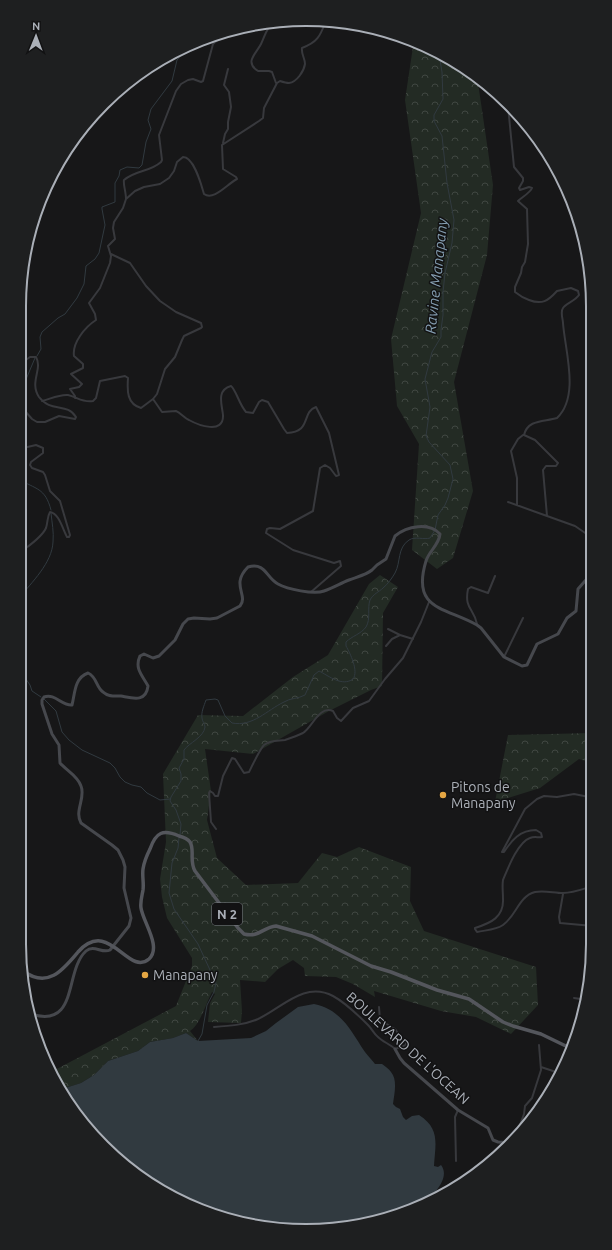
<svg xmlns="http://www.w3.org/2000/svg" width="612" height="1250" font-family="Ubuntu,sans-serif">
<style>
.forest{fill:url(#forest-crowns)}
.water{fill:#313a40}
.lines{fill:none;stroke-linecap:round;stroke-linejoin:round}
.stream{stroke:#313a40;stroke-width:1}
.street{stroke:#38393d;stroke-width:2}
.secondary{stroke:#46484d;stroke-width:3}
.primary{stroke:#54565c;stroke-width:3.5}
.poi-dot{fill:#e4a643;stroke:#121213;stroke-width:1.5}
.labels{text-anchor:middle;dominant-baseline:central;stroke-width:3;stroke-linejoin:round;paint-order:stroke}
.shield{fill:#121213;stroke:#7c8086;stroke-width:1}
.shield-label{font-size:13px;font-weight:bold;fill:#aaafb7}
.poi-label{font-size:14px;fill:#aaafb7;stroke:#121213;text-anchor:start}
.street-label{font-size:14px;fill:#aaafb7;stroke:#121213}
.water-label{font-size:15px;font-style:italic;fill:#849db0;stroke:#121213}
.rim{fill:none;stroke:#aaafb7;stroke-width:2}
</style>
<defs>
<pattern id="forest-crowns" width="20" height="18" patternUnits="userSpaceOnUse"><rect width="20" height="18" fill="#232b24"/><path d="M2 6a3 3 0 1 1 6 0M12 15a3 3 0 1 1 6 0" fill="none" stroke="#404742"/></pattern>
</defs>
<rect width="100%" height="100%" fill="#171718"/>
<path class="forest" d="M 414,40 L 477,76 L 493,185 L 487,255 L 454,382 L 473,491 L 453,558 L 437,569 L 412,550 L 419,444 L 397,406 L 391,339 L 421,213 L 405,100 Z
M 380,575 L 398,587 L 383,613 L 382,686 L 371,690 L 329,711 L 253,754 L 205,749 L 211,791 L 207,820 L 217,858 L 246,885 L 298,883 L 322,853 L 337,857 L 359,847 L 411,867 L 410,901 L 424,931 L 536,967 L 538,1005 L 511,1034 L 476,1017 L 441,1011 L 374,991 L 375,997 L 353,984 L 336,977 L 305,976 L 304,968 L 293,960 L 278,969 L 265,982 L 240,980 L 242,1011 L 241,1023 L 208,1022 L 210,1003 L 215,994 L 212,992 C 206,1003 200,1025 190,1031 L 198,1041 L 186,1033 L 173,1038 L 150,1042 L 138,1051 L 108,1061 L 94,1075 L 81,1083 L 62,1089 L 53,1071 L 176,1006 L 192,966 L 192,958 L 167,918 L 162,897 L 160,879 L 166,842 L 163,774 L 198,715 L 243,716 L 293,677 L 328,655 L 369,584 Z
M 592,733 L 592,763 L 579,759 L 540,788 L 495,802 L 508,735 Z"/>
<path class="water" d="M 314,1004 C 342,1010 350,1030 365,1052 C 368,1056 372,1060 375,1064 L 382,1064 C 385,1066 389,1069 391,1072 C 398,1080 394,1095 393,1104 L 396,1107 L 400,1109 L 403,1117 L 406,1120 L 412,1116 L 419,1115 C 441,1129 435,1145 434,1166 L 438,1167 L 441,1165 C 448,1174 441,1185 435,1192 L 444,1194 L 433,1201 L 343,1229 L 250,1225 L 162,1192 L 117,1160 L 78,1119 L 62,1089 L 81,1083 L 94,1075 L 108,1061 L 138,1051 L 150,1042 L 173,1038 L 186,1033 L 198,1041 L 251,1038 L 266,1031 L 276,1023 L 298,1007 Z"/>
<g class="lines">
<path class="stream" d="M 37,356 L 41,349 L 40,337 L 42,332 L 58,318 L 65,314 L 77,298 L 84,284 L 86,266 L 95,259 L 99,253 L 105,225 L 102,209 L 102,207 L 115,202 L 115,183 L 119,176 L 120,170 L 127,167 L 139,168 L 142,165 L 146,142 L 151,129 L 148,120 L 151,109 L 172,81 L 177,60 L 191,44
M 19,396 L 35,358
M 19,479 C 36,490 45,487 51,510
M 19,598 C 32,582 52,563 53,542 C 54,532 52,523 51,513
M 19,637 L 21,626 L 19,620
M 19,669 L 30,685 L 32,691 L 41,697
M 44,699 L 56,711 L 62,732 L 69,740 L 82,750 L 110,763 L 115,768 L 120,777 L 125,782 L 132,785 L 141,787 L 147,793 L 160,800 L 170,799
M 180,835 L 181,824 L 176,810 L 170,801 L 171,797 L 181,781 L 181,774 L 179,768 L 184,759 L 184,750 C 189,743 204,737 205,727 C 205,724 202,721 202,718 C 201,712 204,706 206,700 L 215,699 L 218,700 L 225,716 L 232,723 C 253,727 267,710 284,702 C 290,698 298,699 305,695 L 314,675 L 319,671 C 329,676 342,687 353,679 C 359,671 350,653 346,646 L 346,642 C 352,636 361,634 366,627 C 371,619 367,608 370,600 C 373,594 379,592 383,588 C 388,584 392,578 395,573 C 401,562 397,548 409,540 C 415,536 424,540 430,538 L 435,530 L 438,515 L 445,505 L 448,498 L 453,479 L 450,465 L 429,442 L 426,436 L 430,407 L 425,379 L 432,352 L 441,337 L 441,330 L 443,315 L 443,292 L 445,273 L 452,243 L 454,220 L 447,183 L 442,136 L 434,121 L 434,115 L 443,99 L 442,72 L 440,60 L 442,56
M 179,838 L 178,848 L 172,863 L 169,893 L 174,909 L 198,944 L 216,983 L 214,992 L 207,1005 L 202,1034 L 198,1041"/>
<path class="street" d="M 273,22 C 266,29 265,36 261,44 C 256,54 244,62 258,71 L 269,71 L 272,72 L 276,83
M 508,106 L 514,167 L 523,178 L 523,181 L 519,188 L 520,190 L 529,187 L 532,188 C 530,193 522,197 518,201 L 527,209 L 528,244 L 525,262 L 522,267 L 521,273 L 515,287 L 515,292 C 520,296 523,298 529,300 C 542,305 548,301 557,291 L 571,288 L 578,291 L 579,295 C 575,301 565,304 563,308 C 560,312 563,319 563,323 C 565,351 580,396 557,418 C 544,422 528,419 524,435 L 535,440 L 558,463 L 556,466 L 546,466 L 543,470 L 547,516 L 575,526 L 591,537
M 223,143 L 225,134 L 228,129 L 228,122 L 231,107 L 229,92 L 224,85 L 228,69
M 126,199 C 126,192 123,184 124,180 C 136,170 150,172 161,162 L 162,160 L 159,135 L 176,91 L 181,84 L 188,80 L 193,79 L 201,82 L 203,81 L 213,44 L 228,31
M 75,398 L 75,396 L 70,389 L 79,387 L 82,384 L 71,374 L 83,368 L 83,364 L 74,356 C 72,343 85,327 96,320 L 95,314 L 89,303 L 100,288 L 110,263 L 111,256 L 108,246 L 115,239 L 113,228 L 114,222 L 123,208 L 126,199 L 135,191 L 144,187 L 160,184 L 169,178 L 174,171 L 177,162 L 183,157 C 194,157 201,184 204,194 C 214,201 227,184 237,179 L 236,177 L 223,169 L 222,145 L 259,121 L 263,118 L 264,108 L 277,83 L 280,81 C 283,82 286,83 289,83 C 297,82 304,71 305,64 C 305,58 301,54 302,48 C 318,42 320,36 326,21
M 153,399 L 162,412 L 176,411 C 181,413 184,418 189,420 C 198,425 224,435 223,415 C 222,405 216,390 231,386 C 236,390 239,404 246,412 L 253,413 L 259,402 L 262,400 L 268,402 L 284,429 L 287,433 C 312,432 301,412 316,407 L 329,433 L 339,475 L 336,476 L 330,468 L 325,465 L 320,468 L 313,511 L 280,529 L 270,528 L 267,529 L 266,533 L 293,550 L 334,563 L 340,561 L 341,566 L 311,592
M 42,401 C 50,399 60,394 68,395 C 77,397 83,403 93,401 L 96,398 L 100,381 L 125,376 L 128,378 C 127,391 127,404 141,408 L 153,399 L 157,394 L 165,369 L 175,357 L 182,340 L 184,336 L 201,328 L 202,327 L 201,323 L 176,312 L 160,301 L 146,286 L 130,263 L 111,254
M 19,413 L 22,411 L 25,411 L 32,419 L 37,422 L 45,422 L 59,416 L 75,419 L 76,417 C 67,402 51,413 39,397 C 29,382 43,369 36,357 L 30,357 L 19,365
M 508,502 L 547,516
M 517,505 L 517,478 L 511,451 L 518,439 L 523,435
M 19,553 L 22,551 C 30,545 42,537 46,528 C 48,522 47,517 50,512 C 59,513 63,530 67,537 L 69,537 L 70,535 L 60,501 L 50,491 L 45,475 L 43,472 L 32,468 L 30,465 L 31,462 L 43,453 L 43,448 L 36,445 L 19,449
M 477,624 C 474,608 464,609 468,589 L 471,587 L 488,593 L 495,576
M 388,629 L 400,635
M 386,646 L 392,639 L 400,635 L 413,639
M 504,657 L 523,618
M 590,716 L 592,710
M 592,795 L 589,797 L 574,794 L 557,797 L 544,796 L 537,799 L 525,809 L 502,852 L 504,852 C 512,840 520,830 536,830 L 541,833 L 542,837 C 538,838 535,836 530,838 C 518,842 508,868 503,880 C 502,886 503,892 503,899 C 504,917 491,923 475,928 L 475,929 L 477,932 C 486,930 496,930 503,925 C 516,916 519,896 535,892 C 544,890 554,893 563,893 C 573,893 583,889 593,886
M 216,829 L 211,822 L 209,793 L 210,791 L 213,793 L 215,796 L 218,796 L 223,776 L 232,758 L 235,759 L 244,773 L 249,772 C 252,766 260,749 264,745 C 270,740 278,741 285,740 C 291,738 297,736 303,733 C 312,728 319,705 333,711 L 337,718 L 341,721 L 353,708 L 369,701 L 385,679 L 403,658 L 421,622 L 429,602
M 563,894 L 559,917 L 560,923 L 593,926
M 587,925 L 586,945 L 590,947 L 590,961
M 574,998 L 587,1000
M 214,1027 C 229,1026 244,1025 258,1019 C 282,1008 304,981 333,996 C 346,1003 358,1015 368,1025 C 372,1029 374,1034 378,1037 C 383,1042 390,1044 395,1049 L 406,1045 L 406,1042 L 400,1036 L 395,1029 L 380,1020 L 379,1007
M 541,1067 L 559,1073
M 514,1141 L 524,1114 L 525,1106 L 532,1098 L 541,1070 L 539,1045
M 500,1154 L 502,1143
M 456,1161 L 455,1117 L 458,1110"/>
<path class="secondary" d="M 31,1014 C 79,1029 64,971 86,951 C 94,944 102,954 110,950 L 129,926 L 131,918 L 124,888 L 125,867 L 123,860 L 118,850 L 112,845 L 81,823 C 74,811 86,798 81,786 C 78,776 66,770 60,763 L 59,745 L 52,734 L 42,704 L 42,700 L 44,697 C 55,693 62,706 72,705 C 75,694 74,678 88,673 C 97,677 96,687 103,692 C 108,697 115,696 121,696 C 132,698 146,703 148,686 C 143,676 134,669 140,656 L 144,654 L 153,658 L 159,656 L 175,640 L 183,624 L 188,619 L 194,618 L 210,619 L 217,618 L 240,606 C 249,595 230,585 248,567 C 266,562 266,578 278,584 C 287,589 314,595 324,591 C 333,588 341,583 349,580 C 357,577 366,575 372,570 L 377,565 L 386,559 L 395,536 C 407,526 429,522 440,534 C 439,545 429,551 426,561 C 411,610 445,607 477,625 L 481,628 L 504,657 L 522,666 L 527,665 L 537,644 L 558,634 L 567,618 L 576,611 L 578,589 L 592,573
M 395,1049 L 400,1058 L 404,1063 L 458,1110 L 488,1128 L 493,1140 L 498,1142 L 512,1143"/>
<path class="primary" d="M 23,971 C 48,989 63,970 78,952 C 109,917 128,977 149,959 C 162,947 143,922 141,908 C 140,902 142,896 143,890 C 144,883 142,876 143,869 C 144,862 147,855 150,849 C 156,832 163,829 179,836 C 183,837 187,838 190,842 C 195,850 189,861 195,871 L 238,928 L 244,934 C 259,938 263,927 276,926 L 312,936 L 371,966 L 391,972 L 437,990 L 469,999 L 503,1022 L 513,1026 L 541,1034 L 572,1049"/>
</g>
<g class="poi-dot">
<circle cx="443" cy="795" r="4"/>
<circle cx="145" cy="975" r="4"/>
</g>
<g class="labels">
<rect class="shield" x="212" y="903" width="30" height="22" rx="3"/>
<g class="shield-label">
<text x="227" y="914">N 2</text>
</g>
<g class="poi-label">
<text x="451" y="787">Pitons de<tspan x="451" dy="16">Manapany</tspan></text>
<text x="153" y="975">Manapany</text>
</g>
<g class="street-label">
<text transform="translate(408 1048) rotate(42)">BOULEVARD DE L'OCEAN</text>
</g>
<g class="water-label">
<text transform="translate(436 276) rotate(-84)">Ravine Manapany</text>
</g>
</g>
<path d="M0 0H612V1250H0ZM306 26H306A280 280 0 0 1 586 306V944A280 280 0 0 1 306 1224H306A280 280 0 0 1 26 944V306A280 280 0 0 1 306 26Z" fill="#1e1f20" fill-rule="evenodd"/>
<path class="rim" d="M306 26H306A280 280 0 0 1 586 306V944A280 280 0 0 1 306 1224H306A280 280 0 0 1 26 944V306A280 280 0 0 1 306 26Z"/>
<g transform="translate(36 36) rotate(1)" stroke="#121213" stroke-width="3" paint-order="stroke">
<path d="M0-3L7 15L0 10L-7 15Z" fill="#aaafb7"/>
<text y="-6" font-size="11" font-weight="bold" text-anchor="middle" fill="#aaafb7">N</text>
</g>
</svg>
